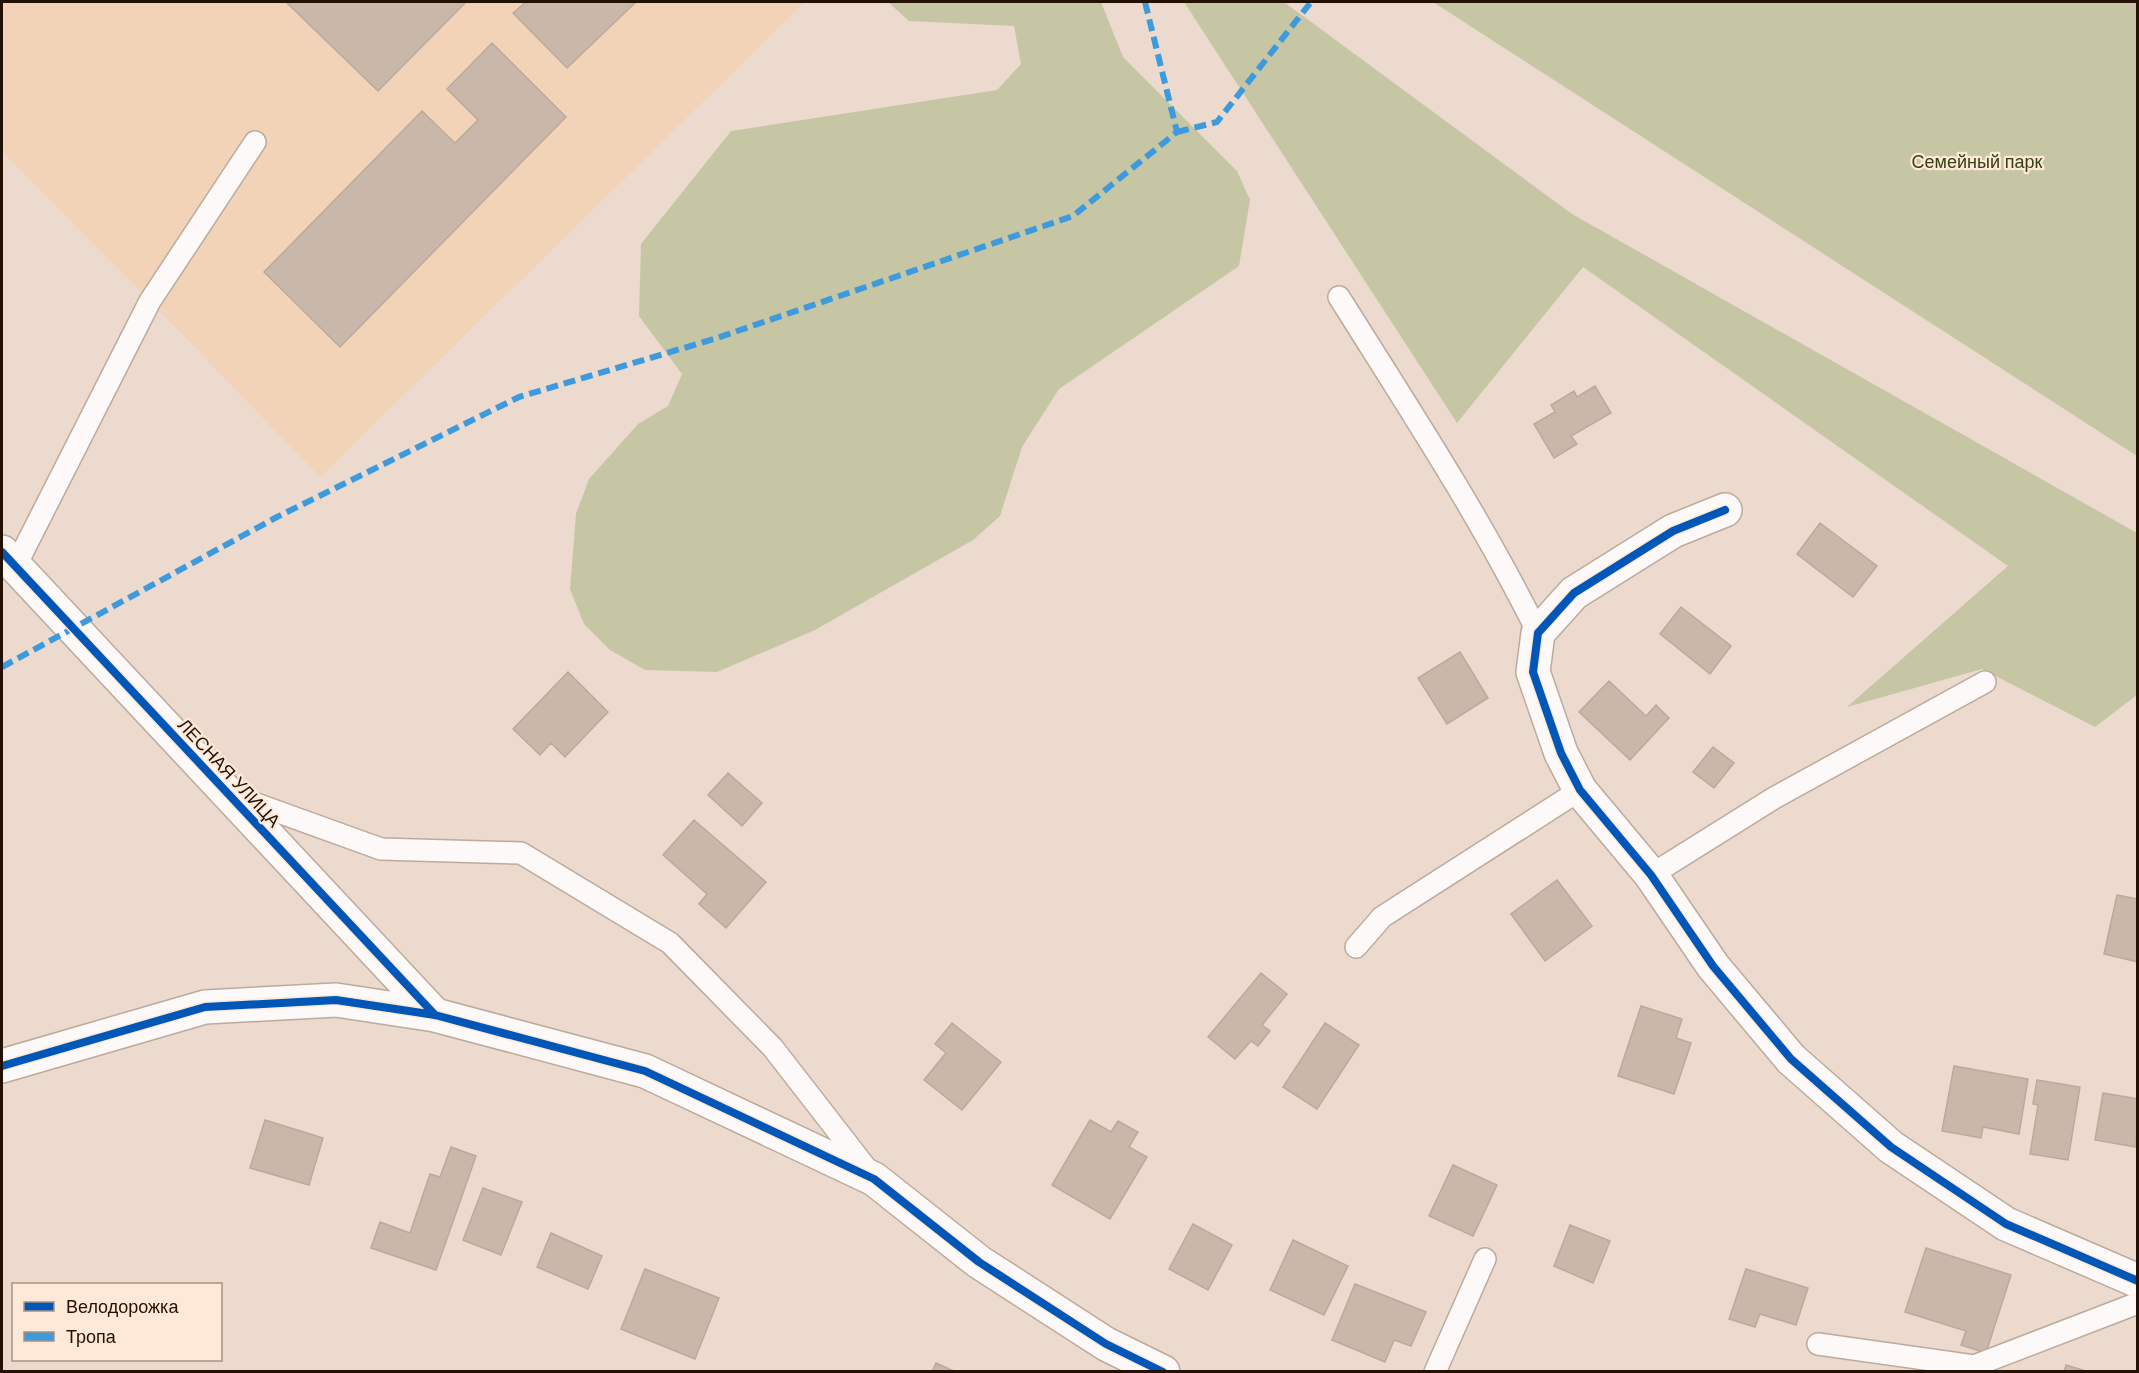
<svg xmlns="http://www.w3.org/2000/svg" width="2139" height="1373" font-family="'DM Sans',sans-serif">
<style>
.built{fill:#f3d3b8}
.green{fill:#c6c6a5}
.building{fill:#c9b8aa;stroke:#bbaa9c;stroke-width:1.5}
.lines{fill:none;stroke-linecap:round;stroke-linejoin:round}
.service-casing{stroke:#bcab9d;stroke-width:24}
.minor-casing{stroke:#bcab9d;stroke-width:36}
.service{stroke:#fcf9f8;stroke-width:21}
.minor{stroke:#fcf9f8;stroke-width:33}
.quiet{stroke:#3c9add;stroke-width:6;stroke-dasharray:12 6;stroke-linecap:butt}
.cycleway-casing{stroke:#fee9d8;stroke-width:11}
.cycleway{stroke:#0057b8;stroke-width:8}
.labels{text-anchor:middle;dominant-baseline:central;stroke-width:4.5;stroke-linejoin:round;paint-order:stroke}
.park-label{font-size:18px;fill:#343f12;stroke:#fee9d8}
.street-label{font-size:18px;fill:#231103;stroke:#fee9d8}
</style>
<rect width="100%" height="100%" fill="#ebdacd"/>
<path class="built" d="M 2,2 L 805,2 L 320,477 L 150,301 L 2,152 Z"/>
<path class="green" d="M 888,2 L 1101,2 L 1123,57 L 1237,171 L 1250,200 L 1239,266 L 1059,389 L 1022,447 L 1000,516 L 973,540 L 815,630 L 717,672 L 645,670 L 610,650 L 584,624 L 570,589 L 576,514 L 589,479 L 638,424 L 668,406 L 682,374 L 639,316 L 641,244 L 731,131 L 997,90 L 1021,64 L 1014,26 L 909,21 Z
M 1184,2 L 1284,2 L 1572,214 L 2137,533 L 2137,695 L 2095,727 L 1982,669 L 1847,707 L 2008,566 L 1583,267 L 1457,423 Z
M 1433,2 L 2137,2 L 2137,456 Z"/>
<path class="building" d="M 286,2 L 466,2 L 378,91 Z
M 526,2 L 636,2 L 567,68 L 513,13 Z
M 492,43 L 566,117 L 340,347 L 264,272 L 422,111 L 455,143 L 478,120 L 447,89 Z
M 1595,386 L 1611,413 L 1571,436 L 1577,444 L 1554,458 L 1534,424 L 1555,412 L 1551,405 L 1574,391 L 1577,397 Z
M 1820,523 L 1877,566 L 1853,597 L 1797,554 Z
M 1681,607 L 1731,646 L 1710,674 L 1660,634 Z
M 1460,652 L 1488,698 L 1447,724 L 1418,678 Z
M 568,672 L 608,712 L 565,757 L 551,743 L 540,755 L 513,729 Z
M 1609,681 L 1646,716 L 1656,705 L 1669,718 L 1630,760 L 1579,712 Z
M 1713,747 L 1734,763 L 1714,788 L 1693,772 Z
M 728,773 L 762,803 L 742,826 L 708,795 Z
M 694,820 L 766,882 L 726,928 L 699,904 L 707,894 L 663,855 Z
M 1557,880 L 1592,926 L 1545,961 L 1511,914 Z
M 2117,895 L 2138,899 L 2138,962 L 2104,954 Z
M 1261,973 L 1287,994 L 1262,1025 L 1270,1031 L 1258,1046 L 1251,1041 L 1235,1059 L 1208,1037 Z
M 1641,1006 L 1682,1019 L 1676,1038 L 1691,1043 L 1674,1094 L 1618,1076 Z
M 952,1023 L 1001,1062 L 962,1110 L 924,1080 L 946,1053 L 935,1044 Z
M 1325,1023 L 1359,1045 L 1317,1109 L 1283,1087 Z
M 1954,1066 L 2028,1079 L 2019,1134 L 1983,1127 L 1981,1138 L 1942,1131 Z
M 2037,1080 L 2080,1087 L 2068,1160 L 2030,1154 L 2038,1105 L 2033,1104 Z
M 2103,1093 L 2138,1099 L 2136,1147 L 2095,1140 Z
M 265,1120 L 323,1138 L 309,1185 L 250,1168 Z
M 1090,1120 L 1111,1132 L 1118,1121 L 1138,1132 L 1129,1147 L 1147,1157 L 1110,1219 L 1052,1185 Z
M 451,1147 L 476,1156 L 436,1270 L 371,1248 L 380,1222 L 410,1233 L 430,1174 L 440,1177 Z
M 1453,1165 L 1497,1185 L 1473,1236 L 1429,1216 Z
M 483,1188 L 522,1202 L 501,1255 L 463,1240 Z
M 1193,1224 L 1232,1245 L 1208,1290 L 1169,1269 Z
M 1570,1225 L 1610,1241 L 1593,1283 L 1554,1266 Z
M 551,1233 L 602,1256 L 588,1289 L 537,1267 Z
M 1293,1240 L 1348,1266 L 1324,1315 L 1270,1290 Z
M 1926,1248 L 2011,1275 L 1986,1353 L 1961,1345 L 1966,1331 L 1905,1312 Z
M 645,1269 L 719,1298 L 695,1359 L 621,1329 Z
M 1746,1269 L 1808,1288 L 1796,1325 L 1760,1314 L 1755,1327 L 1729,1319 Z
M 1355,1284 L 1426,1312 L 1411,1346 L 1394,1340 L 1385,1362 L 1332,1340 Z
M 936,1363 L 956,1372 L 932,1372 Z
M 2066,1365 L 2089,1372 L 2064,1372 Z"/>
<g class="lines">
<g class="service-casing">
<path id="service" d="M 1339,297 C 1408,407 1480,516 1538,633
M 15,567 L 150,301 L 255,142
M 234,796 L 381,849 L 521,853 L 670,943 L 773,1048 L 870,1173
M 1651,875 L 1774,798 L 1985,682
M 1356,947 L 1382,917 L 1580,790
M 1818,1344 L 1974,1366 L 2138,1303
M 1435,1372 L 1485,1259"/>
</g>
<g class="minor-casing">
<path id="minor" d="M 1725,510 L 1673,531 L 1574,593 L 1538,633 L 1533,672 L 1561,753 L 1580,790 L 1651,875 L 1713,966 L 1791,1059 L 1891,1147 L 2006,1224 L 2138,1281
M 2,552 L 435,1015
M 2,1066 L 205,1007 L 336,1000 L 435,1015 L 645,1071 L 874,1179 L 979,1262 L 1106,1344 L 1163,1372"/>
</g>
<use href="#service" class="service"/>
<use href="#minor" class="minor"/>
<path class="quiet" d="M 1177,132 L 1217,122 L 1311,2
M 2,667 L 277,517 L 519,397 L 714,339 L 1073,216 L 1177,132 L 1145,2"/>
<g class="cycleway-casing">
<path id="cycleway" d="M 1725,510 L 1673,531 L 1574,593 L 1538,633 L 1533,672 L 1561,753 L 1580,790 L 1651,875 L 1713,966 L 1791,1059 L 1891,1147 L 2006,1224 L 2138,1281
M 2,552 L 435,1015
M 2,1066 L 205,1007 L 336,1000 L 435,1015 L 645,1071 L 874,1179 L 979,1262 L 1106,1344 L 1163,1372"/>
</g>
<use href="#cycleway" class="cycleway"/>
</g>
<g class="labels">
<g class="park-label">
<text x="1977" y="162">Семейный парк</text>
</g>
<g class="street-label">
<text transform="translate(229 773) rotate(47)">ЛЕСНАЯ УЛИЦА</text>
</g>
</g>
<rect width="2139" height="1373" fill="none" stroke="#231103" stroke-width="6"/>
<rect x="12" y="1283" width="210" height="78" fill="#fee9d8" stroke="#a69383" stroke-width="1.5"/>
<rect x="24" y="1302" width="30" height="9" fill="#0057b8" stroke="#a69383" stroke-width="1.5"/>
<text x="66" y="1313" font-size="18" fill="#231103">Велодорожка</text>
<rect x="24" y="1332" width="30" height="9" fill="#3c9add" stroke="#a69383" stroke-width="1.5"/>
<text x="66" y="1343" font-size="18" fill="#231103">Тропа</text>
</svg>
